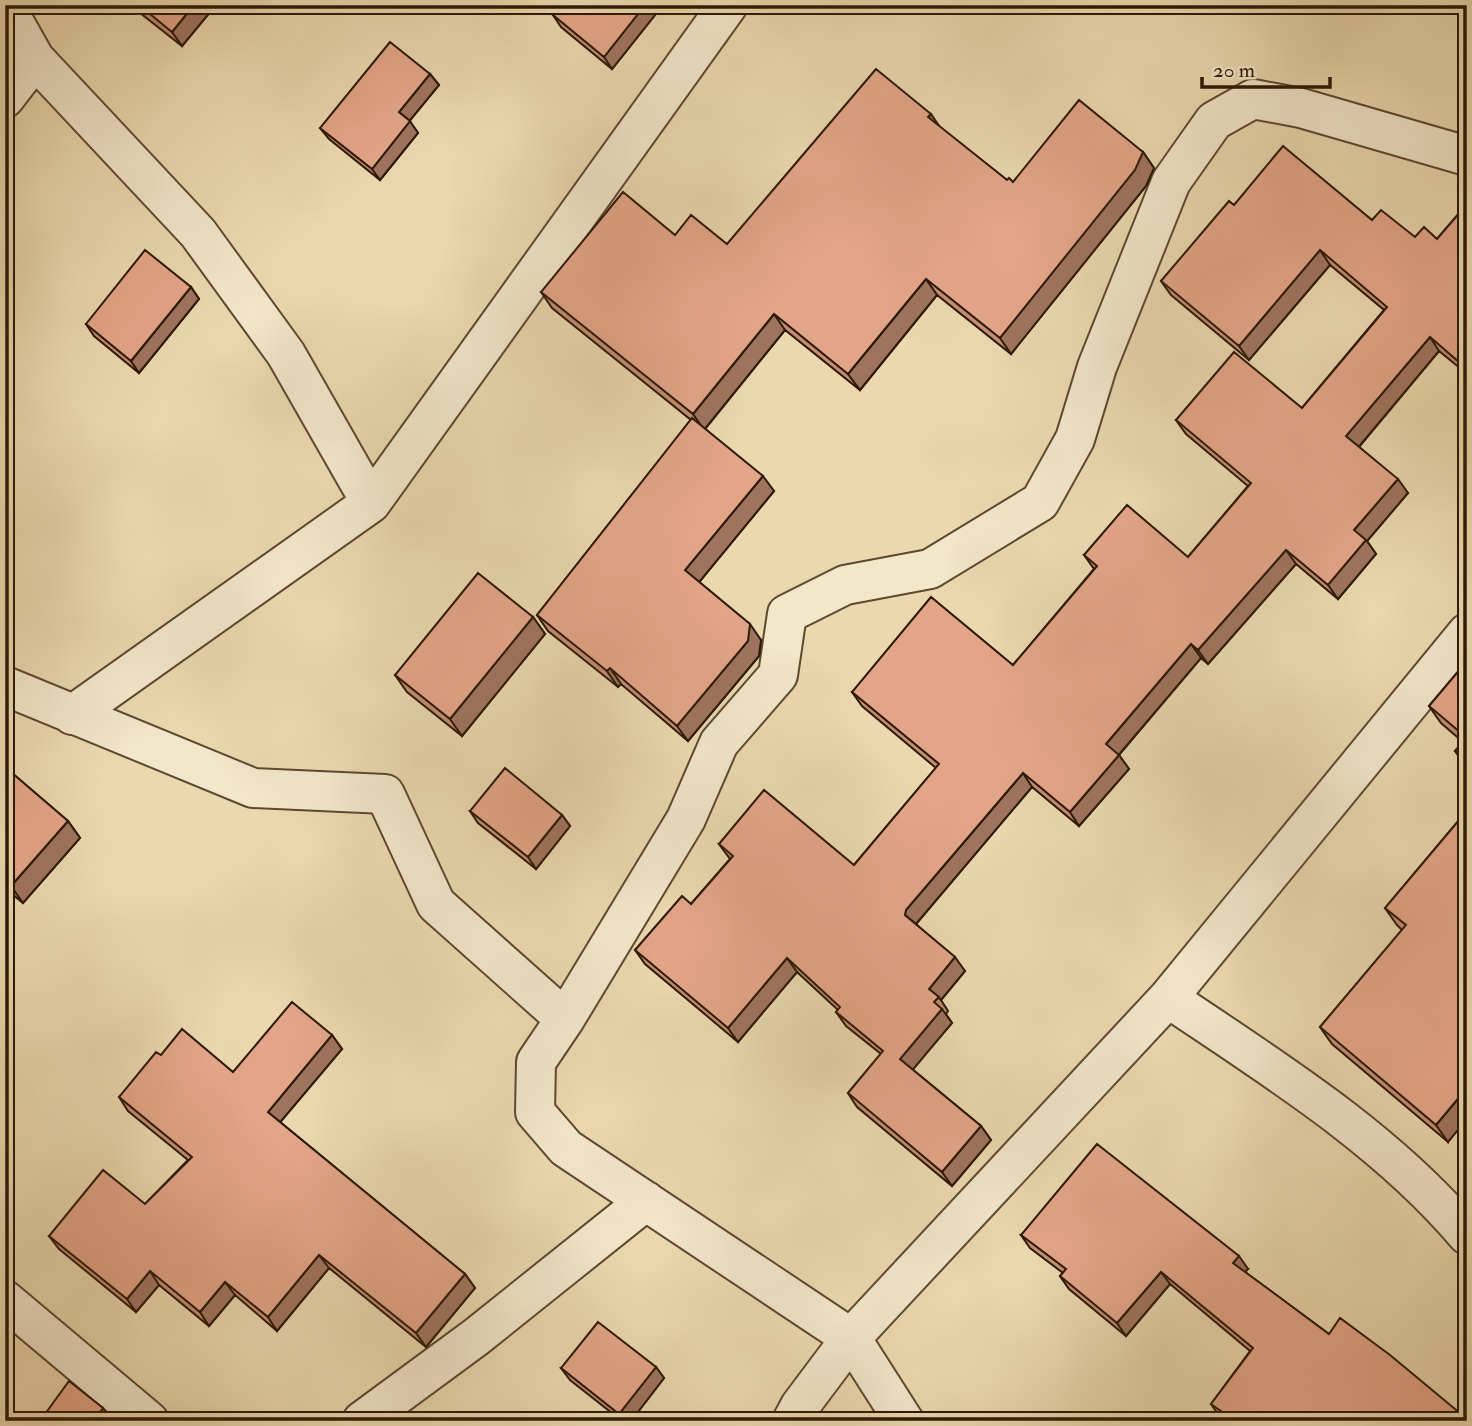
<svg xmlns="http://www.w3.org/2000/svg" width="1472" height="1426" font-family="'IM FELL Double Pica',serif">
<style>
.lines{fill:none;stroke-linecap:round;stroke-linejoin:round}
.minor-casing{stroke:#5c4930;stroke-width:42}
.minor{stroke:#f2e6cb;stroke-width:38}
.wall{fill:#c38e75;stroke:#2d1906;stroke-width:2}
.shaded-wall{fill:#9f745f;stroke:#2d1906;stroke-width:2}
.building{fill:#e3a588;stroke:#2d1906;stroke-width:2}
</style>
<rect width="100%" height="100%" fill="#ebd8af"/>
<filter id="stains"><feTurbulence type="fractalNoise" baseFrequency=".00286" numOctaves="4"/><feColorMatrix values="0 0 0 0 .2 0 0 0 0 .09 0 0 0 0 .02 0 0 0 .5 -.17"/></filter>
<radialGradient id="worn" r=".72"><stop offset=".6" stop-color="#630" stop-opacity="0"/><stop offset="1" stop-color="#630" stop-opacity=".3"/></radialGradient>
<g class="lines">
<g class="minor-casing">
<path id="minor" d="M 5,6 L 35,59 L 198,233 L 286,354 L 371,503
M 5,98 L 35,59
M 5,686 L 253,788 L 385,794 L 436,904 L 565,1019
M 72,715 L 371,503 L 728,5
M 1168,998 C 1272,1068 1385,1138 1467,1235
M 5,1300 L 149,1421
M 362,1421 L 476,1337 L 646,1201
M 792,1421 L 800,1406 L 851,1338 L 1168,998 L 1467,633
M 904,1421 L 851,1338 L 566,1148 L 535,1112 L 536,1062 L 565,1019 L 686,819 L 719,743 L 778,675 L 787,614 L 845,585 L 930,569 L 1040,502 L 1075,439 L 1097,367 L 1171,182 L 1214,121 L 1253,99 L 1301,108 L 1467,156"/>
</g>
<use href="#minor" class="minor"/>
</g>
<path class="wall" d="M 130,5 L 216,5 L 182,46 Z
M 553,15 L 655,15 L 612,69 L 561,27 Z
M 430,74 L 439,85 L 409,121 L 418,133 L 380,180 L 329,139 L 320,128 Z
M 941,128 L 1007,180 L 1013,182 L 1143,152 L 1154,168 L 1146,186 L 1011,354 L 937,295 L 860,390 L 785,330 L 705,429 L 774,491 L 699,582 L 761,640 L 759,656 L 688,741 L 621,684 L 618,687 L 548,631 L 537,615 L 691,420 L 552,308 L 541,292 L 675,235 L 727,244 Z
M 1467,204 L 1467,374 L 1439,351 L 1359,447 L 1408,493 L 1367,541 L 1376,554 L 1338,599 L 1296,564 L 1208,664 L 1201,658 L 1119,755 L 1129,769 L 1079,826 L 1032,787 L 916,924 L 965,971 L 941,1000 L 948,1011 L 946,1014 L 952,1023 L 912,1069 L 981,1126 L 991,1140 L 952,1186 L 857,1107 L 848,1093 L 881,1054 L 846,1026 L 836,1012 L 838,1010 L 797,972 L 738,1042 L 645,964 L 635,950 L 691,904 L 730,859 L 719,844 L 854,865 L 936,768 L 862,706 L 852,692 L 1013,665 L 1094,569 L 1084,555 L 1188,557 L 1248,486 L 1186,434 L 1176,420 L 1302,408 L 1384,310 L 1330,265 L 1249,360 L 1171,295 L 1161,281 L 1234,205 L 1372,220 L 1415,237 L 1437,239 Z
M 191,287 L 199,299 L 139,373 L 94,336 L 86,324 Z
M 533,617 L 545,634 L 462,736 L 407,692 L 395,675 Z
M 1467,661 L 1467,768 L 1455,751 L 1463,742 L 1441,723 L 1429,706 Z
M 5,767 L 68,821 L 80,838 L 23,903 L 5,888 Z
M 470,811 L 562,815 L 570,826 L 536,869 L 478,823 Z
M 1465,813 L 1448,1142 L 1332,1044 L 1320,1027 L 1402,930 L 1397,925 L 1385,908 Z
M 332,1035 L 342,1049 L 280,1122 L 465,1274 L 475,1288 L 426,1347 L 329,1268 L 277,1331 L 235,1295 L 209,1326 L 159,1285 L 136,1312 L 59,1249 L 49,1236 L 145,1204 L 188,1160 L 128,1111 L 119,1097 L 161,1055 L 233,1072 Z
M 1021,1235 L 1248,1269 L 1245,1272 L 1329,1334 L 1467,1421 L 1226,1421 L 1220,1417 L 1211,1404 L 1250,1351 L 1170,1284 L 1126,1336 L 1069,1289 L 1060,1276 L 1063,1273 L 1030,1248 Z
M 656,1367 L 664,1378 L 631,1421 L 622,1421 L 570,1380 L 561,1368 Z"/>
<path class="shaded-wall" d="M 194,5 L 216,5 L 182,46 L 172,32 Z
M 645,5 L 648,5 L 655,15 L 612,69 L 604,57 Z
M 430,74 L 439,85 L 407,124 L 399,112 Z
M 931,114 L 942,130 L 928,117 Z
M 410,121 L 418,133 L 380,180 L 372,169 Z
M 1143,152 L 1154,168 L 1146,186 L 1011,354 L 1000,338 Z
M 1320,250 L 1330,265 L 1249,360 L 1239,346 Z
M 926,279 L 937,295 L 860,390 L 848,374 Z
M 191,287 L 199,299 L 139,373 L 131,361 Z
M 774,314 L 785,330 L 704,430 L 693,414 Z
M 1430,337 L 1439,351 L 1356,450 L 1346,436 Z
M 763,476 L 774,491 L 696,586 L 685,570 Z
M 1398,479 L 1408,493 L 1367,541 L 1376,554 L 1338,599 L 1328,585 L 1354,530 Z
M 1286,550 L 1296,564 L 1208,664 L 1198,650 Z
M 533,617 L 545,634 L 462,736 L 450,719 Z
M 750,624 L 761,640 L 759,656 L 688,741 L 677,726 Z
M 1191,644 L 1201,658 L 1116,758 L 1106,744 Z
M 610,668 L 621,684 L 618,687 L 607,671 Z
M 1119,755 L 1129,769 L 1079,826 L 1070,812 Z
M 1023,773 L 1032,787 L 916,924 L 905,915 L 906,910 Z
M 562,815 L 570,826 L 536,869 L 528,857 Z
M 68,821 L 80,838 L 23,903 L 11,886 Z
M 955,957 L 965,971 L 941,1000 L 929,989 Z
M 787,958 L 797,972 L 738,1042 L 728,1028 Z
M 1467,966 L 1467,989 L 1458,977 Z
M 942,1009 L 952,1023 L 910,1073 L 900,1059 Z
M 332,1035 L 342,1049 L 277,1126 L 268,1112 Z
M 1467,1088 L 1467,1119 L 1448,1142 L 1436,1125 Z
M 981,1126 L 991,1140 L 952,1186 L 942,1172 Z
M 319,1255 L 329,1268 L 277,1331 L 268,1317 Z
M 1239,1256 L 1248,1269 L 1242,1275 L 1233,1263 Z
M 150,1271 L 159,1285 L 136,1312 L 127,1299 Z
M 1161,1272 L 1170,1284 L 1126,1336 L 1117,1323 Z
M 465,1274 L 475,1288 L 426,1347 L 416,1333 Z
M 225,1282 L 235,1295 L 209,1326 L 200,1312 Z
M 656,1367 L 664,1378 L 631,1421 L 624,1421 L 619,1414 Z
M 103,1408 L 107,1414 L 102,1421 L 93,1421 Z"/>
<path class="building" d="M 139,5 L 194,5 L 172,32 Z
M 561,5 L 645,5 L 604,57 L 553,15 Z
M 390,42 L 430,74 L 399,112 L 410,121 L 372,169 L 320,128 Z
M 876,69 L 931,114 L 928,117 L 1007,180 L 1009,178 L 1013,182 L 1079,100 L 1143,152 L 1135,170 L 1000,338 L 926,279 L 848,374 L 774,314 L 693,414 L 541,292 L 623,192 L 675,235 L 691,215 L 727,244 Z
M 1283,146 L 1372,220 L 1381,210 L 1415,237 L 1424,227 L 1437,239 L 1467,204 L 1467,369 L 1430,337 L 1346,436 L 1398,479 L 1354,530 L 1366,540 L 1328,585 L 1286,550 L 1198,650 L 1191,644 L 1106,744 L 1119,755 L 1070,812 L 1023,773 L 906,910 L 905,915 L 955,957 L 929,989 L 939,997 L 934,1002 L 942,1009 L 900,1059 L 981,1126 L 942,1172 L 848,1093 L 883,1051 L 836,1012 L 840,1007 L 787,958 L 728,1028 L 635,950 L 682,896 L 691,904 L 733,856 L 719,844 L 764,790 L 854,865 L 939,764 L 852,692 L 931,597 L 1013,665 L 1097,566 L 1084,555 L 1127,505 L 1188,557 L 1251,483 L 1176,420 L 1234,352 L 1302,408 L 1387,307 L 1320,250 L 1239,346 L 1161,281 L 1229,201 L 1234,205 Z
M 145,250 L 191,287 L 131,361 L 86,324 Z
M 692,418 L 763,476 L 685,570 L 750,624 L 748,641 L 677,726 L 610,668 L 607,671 L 537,615 Z
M 478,573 L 533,617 L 450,719 L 395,675 Z
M 1467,661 L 1467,738 L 1429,706 Z
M 1467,738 L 1467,761 L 1455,751 Z
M 5,767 L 68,821 L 11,886 L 5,881 Z
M 505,768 L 562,815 L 528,857 L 470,811 Z
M 1465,813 L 1467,814 L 1467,966 L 1458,977 L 1467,984 L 1467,1088 L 1436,1125 L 1320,1027 L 1406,925 L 1385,908 Z
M 292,1002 L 332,1035 L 268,1112 L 465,1274 L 416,1333 L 319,1255 L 268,1317 L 225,1282 L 200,1312 L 150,1271 L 127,1299 L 49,1236 L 103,1170 L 145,1204 L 192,1157 L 119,1097 L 156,1052 L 161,1055 L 182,1029 L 233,1072 Z
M 1097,1144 L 1239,1256 L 1233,1263 L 1329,1334 L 1340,1318 L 1390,1355 L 1467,1419 L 1467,1421 L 1351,1421 L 1349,1420 L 1349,1421 L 1235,1421 L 1211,1404 L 1253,1348 L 1161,1272 L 1117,1323 L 1060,1276 L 1066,1269 L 1021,1235 Z
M 598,1322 L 656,1367 L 619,1414 L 561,1368 Z
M 69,1381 L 103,1408 L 93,1421 L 40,1421 Z"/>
<rect width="1472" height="1426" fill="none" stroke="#ebd8af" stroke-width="28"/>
<rect x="7" y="7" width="1458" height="1412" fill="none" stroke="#2d1906" stroke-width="3.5"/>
<rect x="14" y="14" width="1444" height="1398" fill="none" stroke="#2d1906" stroke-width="2"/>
<path d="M1202 77v10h128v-10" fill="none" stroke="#2d1906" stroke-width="3.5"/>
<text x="1213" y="77" font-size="21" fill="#2d1906" stroke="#f2e6cb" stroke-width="5" paint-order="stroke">20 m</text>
<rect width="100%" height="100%" filter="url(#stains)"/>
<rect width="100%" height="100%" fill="url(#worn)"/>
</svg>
